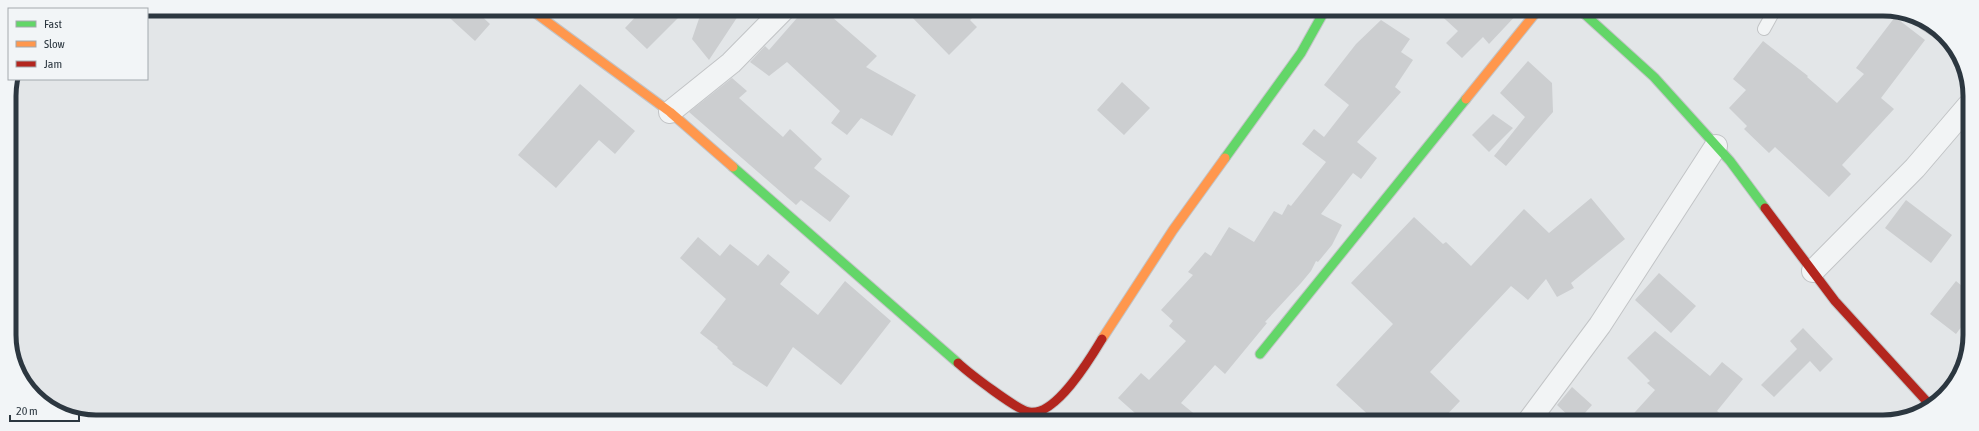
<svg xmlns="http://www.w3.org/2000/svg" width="1979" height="431" font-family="'Asap Condensed',sans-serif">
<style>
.building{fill:#ccced0}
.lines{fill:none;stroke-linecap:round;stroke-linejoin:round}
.lane-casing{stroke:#c2c4c6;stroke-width:14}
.street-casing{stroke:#c2c4c6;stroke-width:24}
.fast-casing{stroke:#c2c4c6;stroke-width:11}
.slow-casing{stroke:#c2c4c6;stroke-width:11}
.jam-casing{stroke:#c2c4c6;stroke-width:11}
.lane{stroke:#f2f4f5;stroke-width:12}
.street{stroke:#f2f4f5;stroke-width:22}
.fast{stroke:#63d668;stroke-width:9}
.slow{stroke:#ff974d;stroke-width:9}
.jam{stroke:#b3261e;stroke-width:9}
.rim{fill:none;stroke:#2c3740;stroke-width:5}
</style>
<rect width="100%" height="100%" fill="#e3e6e8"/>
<path class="building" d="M 440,9 L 474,9 L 490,24 L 475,41 Z
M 643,9 L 686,10 L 647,49 L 625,28 Z
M 702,10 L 742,10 L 709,60 L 692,39 Z
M 804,10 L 824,10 L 877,56 L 866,67 L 916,95 L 892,136 L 861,118 L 847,135 L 831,123 L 840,111 L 787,62 L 769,76 L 750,62 L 765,46 L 769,50 Z
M 905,10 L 980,10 L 970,20 L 977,27 L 949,55 Z
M 1435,10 L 1521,10 L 1489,44 L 1483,37 L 1462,58 L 1446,43 L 1458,31 Z
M 1895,17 L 1925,40 L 1881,98 L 1894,109 L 1842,165 L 1851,174 L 1829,197 L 1775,147 L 1769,153 L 1744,129 L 1747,126 L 1729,108 L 1746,90 L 1733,79 L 1763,41 L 1808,76 L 1807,77 L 1837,103 L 1864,74 L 1856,68 Z
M 1381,20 L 1410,39 L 1401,52 L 1413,60 L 1395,87 L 1401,92 L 1357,142 L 1377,158 L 1361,179 L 1353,173 L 1321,214 L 1342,225 L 1332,245 L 1318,262 L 1316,261 L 1311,271 L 1301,283 L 1265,322 L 1267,323 L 1225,374 L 1215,365 L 1181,403 L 1203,421 L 1144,421 L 1118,398 L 1141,373 L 1149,380 L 1186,341 L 1169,326 L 1173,321 L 1161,310 L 1193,275 L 1188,272 L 1205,252 L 1211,256 L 1229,227 L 1254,242 L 1274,211 L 1282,215 L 1288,204 L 1291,206 L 1326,162 L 1302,144 L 1314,129 L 1324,137 L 1349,105 L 1324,85 L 1356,44 Z
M 1528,61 L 1552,83 L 1553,112 L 1506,166 L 1494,156 L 1525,117 L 1500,93 Z
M 732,78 L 747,91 L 739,98 L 783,137 L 790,129 L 822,159 L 814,168 L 850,196 L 830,222 L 801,200 L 796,205 L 689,112 Z
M 1122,82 L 1150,108 L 1124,135 L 1097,110 Z
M 580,84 L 635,131 L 615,154 L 599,140 L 556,188 L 518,155 Z
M 1493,114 L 1513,128 L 1489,152 L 1472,135 Z
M 1591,198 L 1625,239 L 1571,283 L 1574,288 L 1557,297 L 1546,279 L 1528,300 L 1511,286 L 1430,372 L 1460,401 L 1441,421 L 1375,421 L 1336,385 L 1393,324 L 1351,283 L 1414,217 L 1443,244 L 1446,242 L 1471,266 L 1524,209 L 1549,233 Z
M 1906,200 L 1952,235 L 1931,263 L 1885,228 Z
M 698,237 L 720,256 L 730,244 L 758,266 L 768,254 L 790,272 L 780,284 L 818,315 L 845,281 L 891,321 L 841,385 L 793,347 L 767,387 L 732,364 L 733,363 L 717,348 L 718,347 L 700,333 L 726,299 L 680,258 Z
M 1659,273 L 1696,306 L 1671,333 L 1635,300 Z
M 1956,281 L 1968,291 L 1968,318 L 1956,334 L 1930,314 Z
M 1803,328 L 1833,359 L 1820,372 L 1810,361 L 1774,397 L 1761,385 L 1797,349 L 1790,341 Z
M 1655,331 L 1710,376 L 1722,362 L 1743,379 L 1717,411 L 1730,422 L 1626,422 L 1655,390 L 1647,383 L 1650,381 L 1627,358 Z
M 1572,387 L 1592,405 L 1577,422 L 1575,422 L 1557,405 Z"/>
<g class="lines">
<g class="lane-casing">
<path id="lane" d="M 1924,23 L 1947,38
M 1764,29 L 1774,11"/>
</g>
<g class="street-casing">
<path id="street" d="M 670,112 L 731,63 L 783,10
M 1813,271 L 1915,168 L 1968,106
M 1528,422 L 1600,325 L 1716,146"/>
</g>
<g class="fast-casing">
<path id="fast" d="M 1580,10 L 1654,77 L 1730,161 L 1765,208
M 1225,158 L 1301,53 L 1325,10
M 733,167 L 958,363
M 1260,354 L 1466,99"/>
</g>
<g class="slow-casing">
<path id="slow" d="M 530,9 L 670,112 L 733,167
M 1466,99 L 1538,10
M 1102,339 L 1173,230 L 1225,158"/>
</g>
<g class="jam-casing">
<path id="jam" d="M 1765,208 L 1835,301 L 1930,405
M 958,363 C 969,373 1017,410 1029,412 C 1055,417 1090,359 1102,339"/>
</g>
<use href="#lane" class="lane"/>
<use href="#street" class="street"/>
<use href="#fast" class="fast"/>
<use href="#slow" class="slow"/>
<use href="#jam" class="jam"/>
</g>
<path d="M0 0H1979V431H0ZM96 16H1883A80 80 0 0 1 1963 96V335A80 80 0 0 1 1883 415H96A80 80 0 0 1 16 335V96A80 80 0 0 1 96 16Z" fill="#f2f5f7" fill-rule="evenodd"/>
<path class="rim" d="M96 16H1883A80 80 0 0 1 1963 96V335A80 80 0 0 1 1883 415H96A80 80 0 0 1 16 335V96A80 80 0 0 1 96 16Z"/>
<rect x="8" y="8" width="140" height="72" fill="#f2f5f7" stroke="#a3a9ae"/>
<rect x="16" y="21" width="20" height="6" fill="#63d668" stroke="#a3a9ae"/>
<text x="44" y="28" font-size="12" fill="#2c3740">Fast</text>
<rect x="16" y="41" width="20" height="6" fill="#ff974d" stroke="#a3a9ae"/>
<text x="44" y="48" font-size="12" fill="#2c3740">Slow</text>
<rect x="16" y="61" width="20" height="6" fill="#b3261e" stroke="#a3a9ae"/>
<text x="44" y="68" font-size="12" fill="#2c3740">Jam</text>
<path d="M10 415v6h69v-6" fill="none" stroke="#2c3740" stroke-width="2"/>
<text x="16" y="415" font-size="12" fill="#2c3740" stroke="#f2f5f7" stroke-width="3" paint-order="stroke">20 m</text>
</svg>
